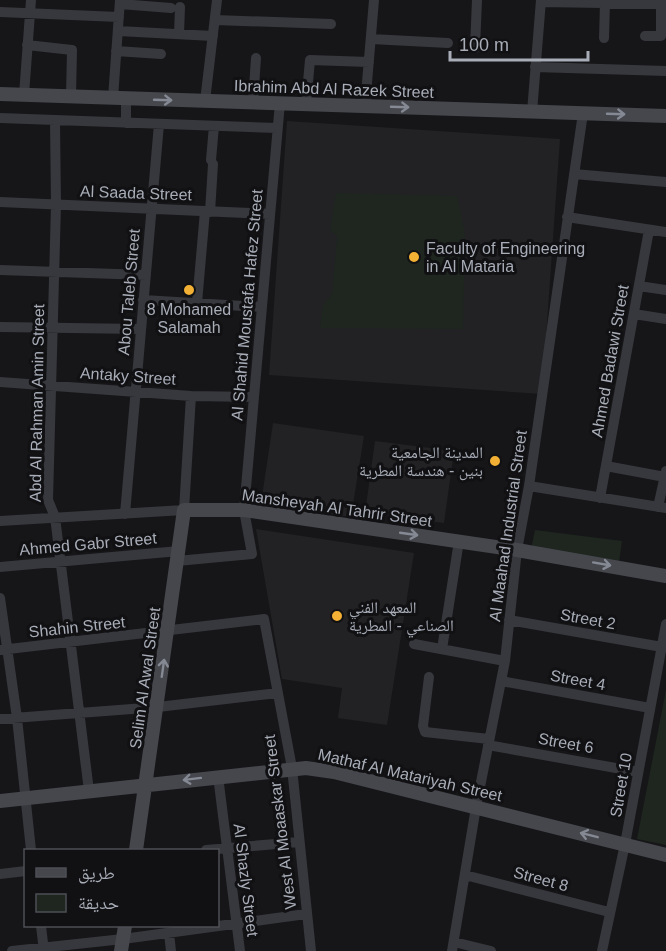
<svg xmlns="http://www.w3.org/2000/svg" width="666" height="951" font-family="Helvetica,'Noto Naskh Arabic',sans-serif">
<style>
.built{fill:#222225}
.green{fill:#1e261f}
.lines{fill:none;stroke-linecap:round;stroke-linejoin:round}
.street{stroke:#37383d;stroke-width:10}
.secondary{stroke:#45474d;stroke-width:14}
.oneway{stroke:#858993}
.poi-dot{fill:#f2b134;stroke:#111113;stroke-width:2}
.labels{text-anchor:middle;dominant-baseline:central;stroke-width:6;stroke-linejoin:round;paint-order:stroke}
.street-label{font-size:16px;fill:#a8adb8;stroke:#111113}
.poi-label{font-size:16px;fill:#a8adb8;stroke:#111113;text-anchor:start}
</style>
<rect width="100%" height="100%" fill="#161618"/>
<path class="built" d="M 287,121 L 560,139 L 542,394 L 269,375 Z
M 273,423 L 364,436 L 351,517 L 261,503 Z
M 375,441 L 454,451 L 444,523 L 365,513 Z
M 256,529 L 414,553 L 387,725 L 338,718 L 342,688 L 282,679 Z"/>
<path class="green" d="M 336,193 L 457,196 L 465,233 L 463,329 L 320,328 L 323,305 L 332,294 L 337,236 L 330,230 Z
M 535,530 L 622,541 L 619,562 L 536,548 L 532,545 Z
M 666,690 L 666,845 L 637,839 Z"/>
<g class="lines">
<path class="street" d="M 541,2 L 666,4
M 120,4 L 171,8
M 0,12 L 119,17
M 215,20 L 331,24
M 118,31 L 213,36
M 179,34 L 180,7
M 645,36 L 661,36 L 661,3
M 604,38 L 605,3
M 371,39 L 448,43
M 27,45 L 72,50 L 71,96
M 475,48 L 477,0
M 116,51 L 161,54
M 535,67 L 666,71
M 24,95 L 31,0
M 113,98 L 120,0
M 205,101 L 217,0
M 253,102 L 256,58
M 306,104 L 310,60 L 369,62
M 365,106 L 374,0
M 532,112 L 541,0
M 0,118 L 277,128
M 55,120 L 56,205 L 48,500 L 55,517 L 89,791
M 126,123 L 126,98
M 211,160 L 214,126
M 574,174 L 666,182
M 0,202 L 270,214
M 210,212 L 213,164
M 567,217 L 666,232
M 0,270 L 146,275
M 639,286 L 666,290
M 143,300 L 262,307
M 197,303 L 205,211
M 634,314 L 666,319
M 0,327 L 141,329
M 0,382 L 191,396 L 254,397
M 606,466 L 665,477
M 529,486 L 666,508
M 600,498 L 649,230
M 658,507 L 666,471
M 125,514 L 159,124
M 0,521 L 184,510 L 191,396
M 177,561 L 252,554 L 244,510 L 280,103
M 0,567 L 179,551
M 0,598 L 17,718 L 31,850
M 509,620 L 662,647
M 414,644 L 505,661
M 442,649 L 459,541
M 0,650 L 264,619 L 292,768 L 311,951
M 429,677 L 423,726 L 425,732 L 489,739
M 501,681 L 650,708
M 0,719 L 158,707 L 278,693
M 488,745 L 638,772
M 218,776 L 240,951
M 206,850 L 299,842
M 0,874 L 26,871
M 465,875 L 609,912
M 41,926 L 44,951
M 169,933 L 171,951
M 454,942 L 491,951
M 12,951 L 123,939 L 306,914
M 452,951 L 476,807 L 505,661 L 517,550 L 529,486 L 583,113
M 602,951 L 625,844 L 666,624"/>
<path class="secondary" d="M 0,94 L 666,116
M 0,801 L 306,768 L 334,772 L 666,855
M 136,850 L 184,510 L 244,510 L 517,550 L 666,576
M 121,951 L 125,926"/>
</g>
<defs><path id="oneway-shaft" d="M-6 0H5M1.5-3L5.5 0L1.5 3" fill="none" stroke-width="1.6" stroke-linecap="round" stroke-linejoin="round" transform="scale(1.5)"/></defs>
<g class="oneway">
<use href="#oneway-shaft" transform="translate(163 100) rotate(2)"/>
<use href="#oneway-shaft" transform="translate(400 107) rotate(2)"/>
<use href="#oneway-shaft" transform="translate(616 114) rotate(2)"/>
<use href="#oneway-shaft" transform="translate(409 534) rotate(8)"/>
<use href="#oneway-shaft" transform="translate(602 564) rotate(10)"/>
<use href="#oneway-shaft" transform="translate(163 668) rotate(-82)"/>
<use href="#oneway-shaft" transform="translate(192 779) rotate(173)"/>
<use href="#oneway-shaft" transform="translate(589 835) rotate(-166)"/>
</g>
<g class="poi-dot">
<circle cx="414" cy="257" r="6"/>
<circle cx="189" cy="290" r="6"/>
<circle cx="495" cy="461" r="6"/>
<circle cx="337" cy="616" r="6"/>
</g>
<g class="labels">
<g class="street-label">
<text transform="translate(334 89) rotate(2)">Ibrahim Abd Al Razek Street</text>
<text transform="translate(136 193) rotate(2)">Al Saada Street</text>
<text transform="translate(129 292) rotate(-85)">Abou Taleb Street</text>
<text transform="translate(247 305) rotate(-85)">Al Shahid Moustafa Hafez Street</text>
<text transform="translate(610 361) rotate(-80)">Ahmed Badawi Street</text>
<text transform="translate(128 376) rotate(4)">Antaky Street</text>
<text transform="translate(37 403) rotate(-89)">Abd Al Rahman Amin Street</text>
<text transform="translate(337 508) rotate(8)">Mansheyah Al Tahrir Street</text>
<text transform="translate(508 526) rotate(-82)">Al Maahad Industrial Street</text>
<text transform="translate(88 544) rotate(-5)">Ahmed Gabr Street</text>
<text transform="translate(588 619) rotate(10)">Street 2</text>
<text transform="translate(77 627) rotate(-6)">Shahin Street</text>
<text transform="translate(145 678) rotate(-82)">Selim Al Awal Street</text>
<text transform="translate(578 680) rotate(10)">Street 4</text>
<text transform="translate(566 743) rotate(10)">Street 6</text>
<text transform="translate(410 775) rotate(13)">Mathaf Al Matariyah Street</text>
<text transform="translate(621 785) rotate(-80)">Street 10</text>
<text transform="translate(280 822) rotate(-97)">West Al Moaaskar Street</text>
<text transform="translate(541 879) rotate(15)">Street 8</text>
<text transform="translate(246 880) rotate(83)">Al Shazly Street</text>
</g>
<g class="poi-label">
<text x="426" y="248">Faculty of Engineering<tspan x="426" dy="18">in Al Mataria</tspan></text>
<text x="189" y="309" text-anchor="middle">8 Mohamed<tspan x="189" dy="18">Salamah</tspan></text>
<text x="483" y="452" text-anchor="end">المدينة الجامعية<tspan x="483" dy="18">بنين - هندسة المطرية</tspan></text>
<text x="349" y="607">المعهد الفني<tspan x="349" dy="18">الصناعي - المطرية</tspan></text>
</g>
</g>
<rect x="24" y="849" width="195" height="78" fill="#111113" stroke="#4d4f55" stroke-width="1.5"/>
<rect x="36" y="868" width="30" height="9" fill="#45474d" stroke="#4d4f55" stroke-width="1.5"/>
<text x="78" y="879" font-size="18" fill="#a8adb8">طريق</text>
<rect x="36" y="894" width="30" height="18" fill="#1e261f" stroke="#4d4f55" stroke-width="1.5"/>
<text x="78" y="909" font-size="18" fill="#a8adb8">حديقة</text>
<path d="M450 51v9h138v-9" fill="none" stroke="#a8adb8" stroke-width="3"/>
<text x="459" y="51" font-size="18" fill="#a8adb8" stroke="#111113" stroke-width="4.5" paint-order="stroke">100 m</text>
</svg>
